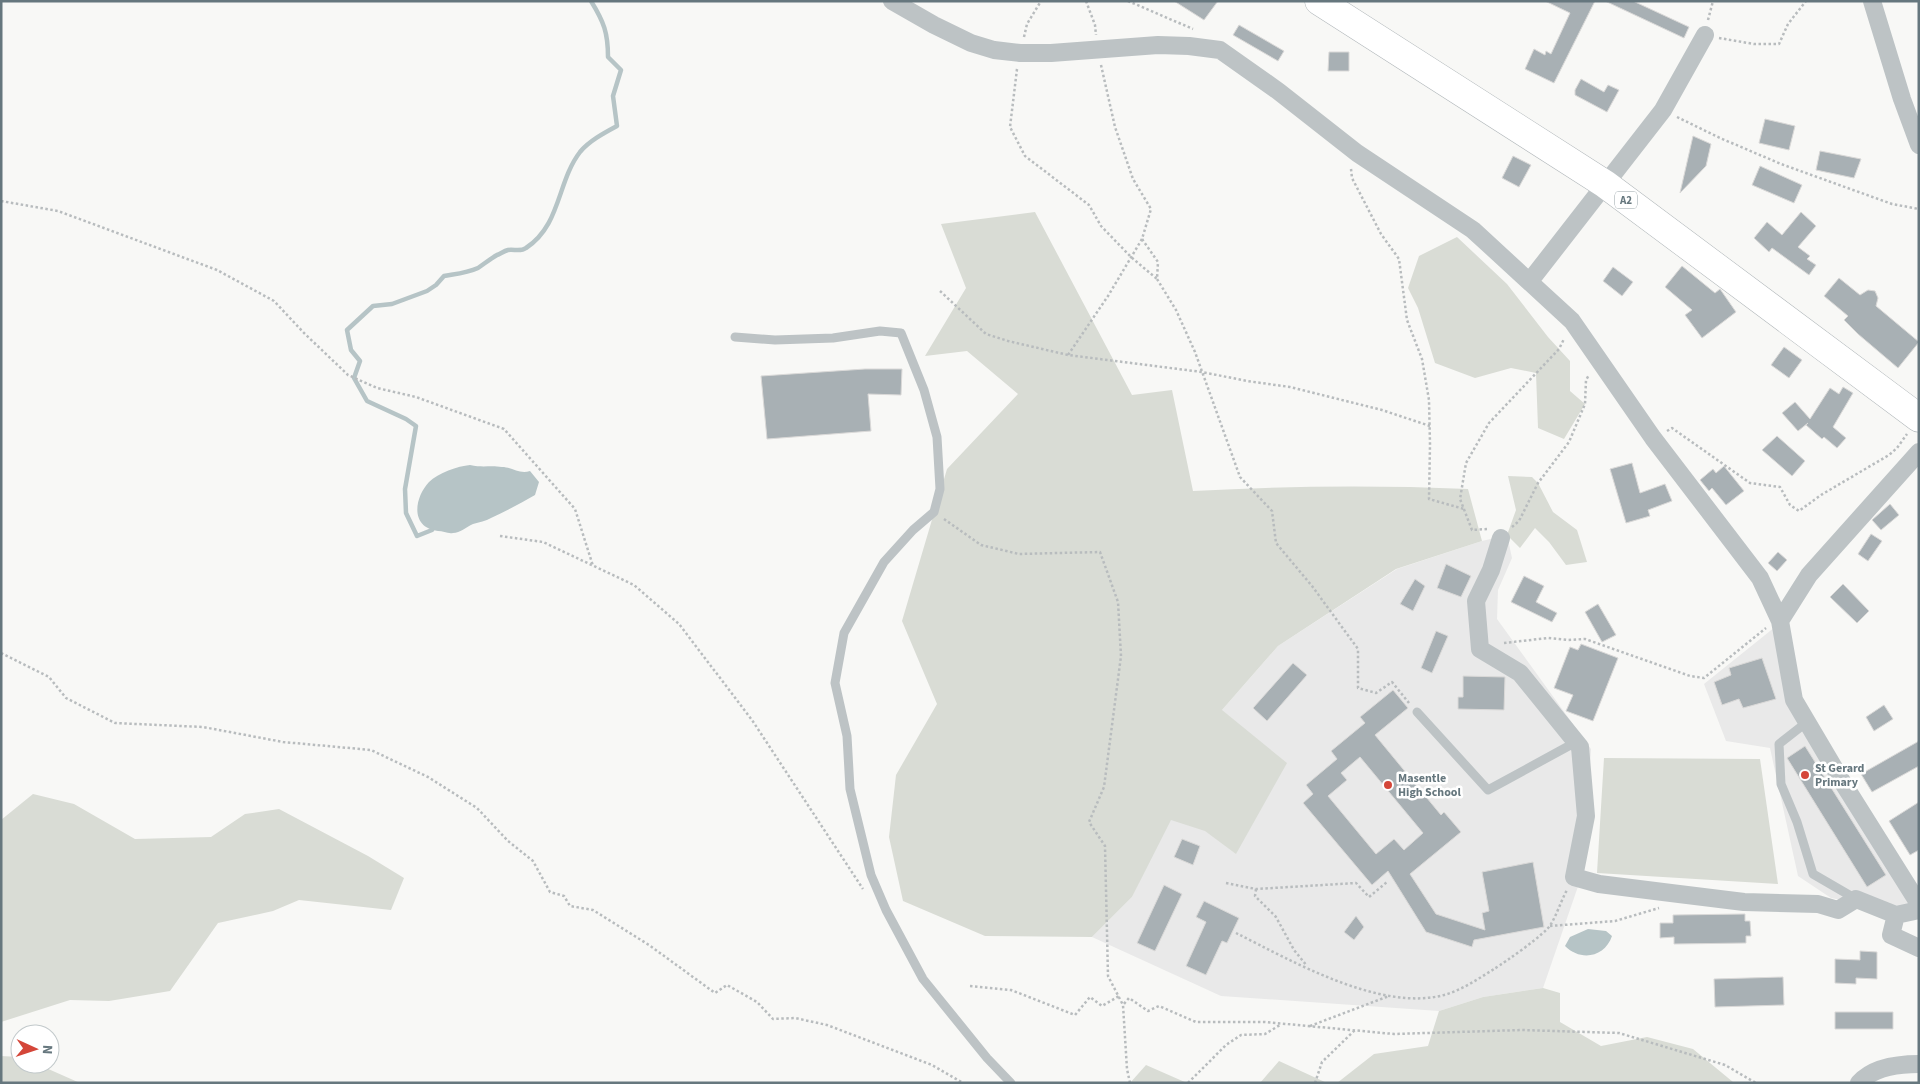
<svg xmlns="http://www.w3.org/2000/svg" width="1920" height="1084" font-family="'Source Sans 3',sans-serif">
<style>
.built{fill:#e9e9e9}
.green{fill:#d9dcd5}
.water{fill:#b6c4c6}
.lines{fill:none;stroke-linecap:round;stroke-linejoin:round}
.stream{stroke:#b6c4c6;stroke-width:4.5}
.building{fill:#a8b0b4;stroke:#dad9d8;fill-rule:evenodd}
.primary-casing{stroke:#b1b7ba;stroke-width:29}
.path{stroke:#b8bcbe;stroke-width:2.5;stroke-dasharray:2.5 2.5;stroke-linecap:butt}
.service{stroke:#bdc3c5;stroke-width:9}
.minor{stroke:#bdc3c5;stroke-width:18}
.primary{stroke:#fff;stroke-width:28}
.poi-dot{fill:#d44639;stroke:#fff;stroke-width:2}
.labels{text-anchor:middle;dominant-baseline:central;stroke-width:5;stroke-linejoin:round;paint-order:stroke}
.shield{fill:#fff;stroke:#94a0a5;stroke-width:1}
.shield-label{font-size:11px;font-weight:bold;fill:#66777e}
.poi-label{font-size:12px;font-weight:bold;fill:#66777e;stroke:#fff;text-anchor:start}
</style>
<rect width="100%" height="100%" fill="#f8f8f6"/>
<path class="built" d="M 1507,535 L 1512,558 L 1498,590 L 1497,619 L 1591,749 L 1584,869 L 1543,988 L 1483,997 L 1439,1011 L 1221,996 L 1092,937 L 1132,897 L 1222,710 L 1278,646 L 1397,569 L 1482,541 Z
M 1775,627 L 1786,699 L 1916,907 L 1896,910 L 1831,898 L 1798,876 L 1770,748 L 1726,741 L 1704,684 Z"/>
<path class="green" d="M 1035,212 L 1132,395 L 1172,390 L 1193,491 C 1284,486 1376,485 1468,489 L 1482,541 L 1396,569 L 1278,646 L 1222,710 L 1287,763 L 1236,854 L 1205,831 L 1171,820 L 1132,897 L 1092,937 L 985,936 L 903,901 L 889,837 L 896,775 L 937,704 L 902,621 L 947,469 L 1018,394 L 967,351 L 925,356 L 966,288 L 941,224 Z
M 1457,237 L 1507,284 L 1548,337 L 1570,361 L 1570,391 L 1585,404 L 1564,439 L 1538,428 L 1536,373 L 1511,368 L 1475,378 L 1435,363 L 1418,308 L 1408,288 L 1419,256 Z
M 1508,476 L 1532,477 L 1538,483 L 1553,512 L 1577,530 L 1587,562 L 1566,565 L 1549,542 L 1535,528 L 1520,548 L 1507,535 L 1516,510 Z
M 1604,758 L 1760,759 L 1778,884 L 1597,873 Z
M 33,794 L 74,804 L 135,839 L 211,837 L 245,814 L 279,809 L 368,856 L 404,878 L 391,910 L 299,900 L 273,911 L 218,923 L 170,991 L 109,1001 L 70,1000 L 1,1022 L 1,820 Z
M 1543,988 L 1560,993 L 1560,1022 L 1601,1046 L 1647,1037 L 1693,1049 L 1733,1082 L 1337,1083 L 1374,1054 L 1428,1046 L 1439,1011 L 1483,997 Z
M 1,1056 L 20,1057 L 20,1064 L 37,1064 L 80,1083 L 1,1083 Z
M 1279,1061 L 1327,1083 L 1260,1083 Z
M 1146,1065 L 1187,1083 L 1130,1083 Z"/>
<path class="water" d="M 470,465 C 484,468 490,465 502,467 C 512,467 520,475 530,471 L 539,482 L 535,495 C 521,503 506,511 491,518 C 486,521 479,522 473,524 C 466,527 460,533 453,533 C 448,534 443,531 438,531 C 410,528 414,498 429,482 C 438,473 458,466 470,465 Z
M 1588,929 L 1606,931 L 1612,936 C 1605,957 1581,962 1565,946 L 1570,937 Z"/>
<g class="lines">
<path class="stream" d="M 432,530 L 417,536 L 406,513 L 405,489 L 416,426 L 406,419 L 367,401 L 354,378 L 360,361 L 351,350 L 347,330 L 373,306 L 392,304 L 427,291 L 436,285 L 444,276 C 455,274 467,273 478,268 C 484,264 490,259 497,255 C 500,254 504,251 508,250 C 514,249 521,252 526,248 C 561,225 557,182 580,152 C 589,141 604,133 617,126 L 613,96 L 621,70 L 608,57 C 608,33 604,22 591,1"/>
</g>
<path class="building" d="M 1174,1 L 1218,1 L 1204,20 Z
M 1545,1 L 1595,1 L 1554,83 L 1525,69 L 1534,49 L 1545,55 L 1546,51 L 1551,54 L 1570,13 Z
M 1605,1 L 1633,1 L 1689,27 L 1684,38 Z
M 1239,25 L 1284,51 L 1278,61 L 1233,35 Z
M 1329,52 L 1349,52 L 1349,71 L 1328,71 Z
M 1581,79 L 1604,92 L 1608,85 L 1619,90 L 1607,112 L 1575,95 L 1575,90 Z
M 1765,119 L 1795,126 L 1789,150 L 1759,143 Z
M 1693,136 L 1711,144 L 1706,166 L 1680,193 Z
M 1820,151 L 1861,159 L 1854,178 L 1816,170 Z
M 1513,156 L 1531,165 L 1519,187 L 1502,178 Z
M 1760,166 L 1802,185 L 1794,203 L 1752,185 Z
M 1801,212 L 1816,226 L 1798,247 L 1810,256 L 1807,259 L 1816,265 L 1809,275 L 1772,248 L 1769,252 L 1754,238 L 1767,222 L 1782,235 Z
M 1682,266 L 1715,293 L 1720,289 L 1736,312 L 1702,338 L 1685,315 L 1692,310 L 1665,287 Z
M 1613,267 L 1633,282 L 1622,296 L 1603,281 Z
M 1839,278 L 1860,295 L 1868,290 L 1875,291 L 1878,298 L 1876,306 L 1919,342 L 1898,368 L 1858,334 L 1844,320 L 1848,316 L 1824,296 Z
M 1784,347 L 1802,360 L 1789,378 L 1771,365 Z
M 865,369 L 902,369 L 901,395 L 868,394 L 871,431 L 767,439 L 761,376 Z
M 1843,387 L 1853,393 L 1833,427 L 1846,438 L 1837,448 L 1824,437 L 1822,439 L 1806,425 L 1808,423 L 1798,431 L 1782,413 L 1795,402 L 1810,419 L 1830,388 L 1839,394 Z
M 1777,436 L 1805,461 L 1792,476 L 1762,450 Z
M 1632,463 L 1640,493 L 1665,484 L 1672,501 L 1648,510 L 1650,516 L 1626,523 L 1610,469 Z
M 1724,466 L 1744,491 L 1726,505 L 1712,488 L 1709,491 L 1700,480 L 1713,469 L 1716,473 Z
M 1890,504 L 1899,515 L 1881,530 L 1872,520 Z
M 1871,534 L 1882,541 L 1868,561 L 1858,554 Z
M 1778,552 L 1787,560 L 1777,571 L 1768,563 Z
M 1446,564 L 1471,576 L 1461,597 L 1437,588 Z
M 1524,576 L 1544,586 L 1536,602 L 1557,613 L 1552,622 L 1511,602 Z
M 1415,579 L 1425,586 L 1413,611 L 1400,604 Z
M 1843,584 L 1869,611 L 1857,623 L 1830,597 Z
M 1598,604 L 1616,635 L 1602,642 L 1585,612 Z
M 1436,631 L 1448,636 L 1432,673 L 1421,668 Z
M 1581,644 L 1618,658 L 1593,721 L 1566,711 L 1573,695 L 1554,688 L 1570,647 L 1578,650 Z
M 1762,658 L 1776,699 L 1743,708 L 1739,699 L 1722,705 L 1714,682 L 1731,675 L 1729,668 Z
M 1293,663 L 1307,675 L 1267,721 L 1253,708 Z
M 1463,676 L 1505,677 L 1504,710 L 1458,709 L 1458,697 L 1463,697 Z
M 1393,690 L 1408,708 L 1375,735 L 1441,815 L 1444,812 L 1461,832 L 1410,874 L 1436,914 L 1485,930 L 1482,913 L 1489,911 L 1482,872 L 1533,862 L 1544,927 L 1474,940 L 1472,947 L 1426,932 L 1388,871 L 1372,885 L 1303,803 L 1313,794 L 1306,785 L 1337,759 L 1331,751 L 1365,723 L 1360,717 ZM 1360,757 L 1423,833 L 1404,850 L 1394,839 L 1376,854 L 1328,796 L 1347,780 L 1341,773 Z
M 1884,705 L 1893,719 L 1874,731 L 1866,717 Z
M 1919,741 L 1919,766 L 1872,792 L 1861,774 Z
M 1805,746 L 1886,875 L 1867,887 L 1787,758 Z
M 1919,802 L 1919,850 L 1910,855 L 1889,821 Z
M 1182,839 L 1200,846 L 1193,865 L 1174,857 Z
M 1164,885 L 1182,894 L 1155,951 L 1137,943 Z
M 1204,901 L 1239,918 L 1227,943 L 1222,941 L 1206,975 L 1186,966 L 1206,922 L 1196,917 Z
M 1745,914 L 1745,921 L 1750,921 L 1751,936 L 1746,936 L 1746,943 L 1674,944 L 1674,937 L 1660,938 L 1660,923 L 1673,923 L 1673,915 Z
M 1356,916 L 1364,927 L 1354,940 L 1344,932 Z
M 1860,951 L 1877,952 L 1877,979 L 1856,978 L 1856,984 L 1835,983 L 1835,959 L 1860,960 Z
M 1783,977 L 1784,1005 L 1715,1007 L 1714,979 Z
M 1835,1012 L 1893,1012 L 1893,1029 L 1835,1029 Z"/>
<g class="lines">
<g class="primary-casing">
<path id="primary" d="M 1319,1 L 1605,184 L 1919,418"/>
</g>
<path class="path" d="M 1086,1 L 1095,25 L 1096,35
M 1128,1 L 1193,29
M 1708,20 L 1713,1
M 1024,37 L 1027,24 L 1041,1
M 1719,38 L 1754,44 L 1779,44 L 1788,24 L 1806,1
M 1101,65 L 1115,127 L 1133,179 L 1151,209 L 1142,239 L 1158,262 L 1157,279 L 1176,310 L 1195,352 L 1240,477 L 1272,511 L 1276,543 L 1312,586 L 1358,649 L 1358,688 L 1376,693 L 1392,682 L 1409,703
M 1017,69 L 1010,127 L 1025,156 L 1089,205 L 1101,226 L 1131,257 L 1157,279
M 1677,117 L 1720,138 L 1781,164 L 1892,204 L 1919,209
M 1351,169 L 1352,178 L 1381,234 L 1399,259 L 1407,320 L 1422,359 L 1429,400 L 1430,444 L 1429,499 L 1464,509
M 1,201 L 58,211 L 217,270 L 274,301 L 304,333 L 348,375 L 377,388 L 416,397 L 504,429 L 575,509 L 593,566
M 1142,239 L 1108,296 L 1068,355 L 1202,372 L 1247,381 L 1290,387 L 1382,410 L 1430,426
M 940,291 L 986,334 L 1008,341 L 1068,355
M 1667,431 L 1672,428 L 1750,483 L 1780,487 L 1790,505 L 1799,511 L 1821,495 L 1889,455 L 1897,448 L 1907,434
M 944,519 L 981,545 L 1019,554 L 1100,552 L 1118,602 L 1121,656 L 1104,787 L 1089,822 L 1105,846 L 1108,976 L 1123,1005
M 1512,527 L 1519,521 L 1538,483 L 1569,442 L 1585,404 L 1586,380 L 1589,375
M 1487,529 L 1472,530 L 1460,499 L 1466,463 L 1489,423 L 1559,349 L 1564,339
M 500,536 L 543,542 L 634,585 L 679,624 L 752,720 L 863,889
M 1504,643 L 1548,638 L 1568,640 L 1585,639 L 1690,676 L 1704,678 L 1766,628
M 1,653 L 49,677 L 66,698 L 115,723 L 203,727 L 283,742 L 371,750 L 428,777 L 477,808 L 508,841 L 533,861 L 550,892 L 564,896 L 570,906 L 593,910 L 649,945 L 715,993 L 727,985 L 757,1002 L 773,1019 L 795,1018 L 827,1025 L 932,1065 L 963,1083
M 1226,883 L 1256,889 L 1356,883 L 1369,897 L 1387,882
M 1256,889 L 1255,896 L 1276,917 L 1294,950 L 1307,966
M 1550,926 L 1615,921 L 1659,908
M 1236,933 C 1292,961 1380,1012 1444,995 C 1462,990 1478,979 1494,969 C 1505,962 1546,934 1551,924 C 1557,914 1561,901 1567,890
M 970,986 L 1011,990 L 1075,1015 L 1090,997 L 1102,1006 L 1119,996
M 1310,1026 L 1389,996
M 1130,1083 L 1127,1069 L 1123,1005 L 1129,998 L 1148,1011 L 1159,1006 L 1196,1022 L 1265,1022 L 1394,1034 L 1522,1030 L 1619,1033 L 1725,1065 L 1756,1083
M 1188,1083 L 1226,1045 L 1241,1035 L 1265,1034 L 1280,1025
M 1315,1083 L 1322,1062 L 1355,1030"/>
<path class="service" d="M 735,337 L 775,340 L 833,338 L 880,331 L 901,333 L 924,390 L 937,437 L 940,489 L 934,512 L 913,530 L 884,562 L 844,633 L 835,683 L 847,736 L 850,789 L 871,875 L 886,910 L 923,979 L 987,1058 L 1011,1083
M 1417,712 L 1488,790 L 1576,742
M 1807,722 L 1779,744 L 1781,784 L 1797,822 L 1813,874 L 1856,899"/>
<path class="minor" d="M 892,1 L 934,25 L 971,43 L 994,50 L 1020,53 L 1051,53 L 1158,45 L 1189,46 L 1220,50 L 1278,91 L 1357,153 L 1473,230 L 1572,321 L 1653,438 L 1760,578 L 1780,621 L 1794,700 L 1843,783 L 1919,904
M 1872,1 L 1902,99 L 1919,145
M 1530,281 L 1663,110 L 1705,35
M 1501,538 L 1491,570 L 1476,601 L 1480,649 L 1520,673 L 1580,747 L 1586,816 L 1574,877 L 1599,884 L 1679,894 L 1744,902 L 1818,904 L 1838,910 L 1856,899 L 1896,915 L 1919,910
M 1780,621 L 1809,575 L 1919,452
M 1896,915 L 1891,935 L 1919,948
M 1859,1083 C 1873,1067 1898,1064 1919,1064"/>
<use href="#primary" class="primary"/>
</g>
<g class="poi-dot">
<circle cx="1805" cy="775" r="5"/>
<circle cx="1388" cy="785" r="5"/>
</g>
<g class="labels">
<rect class="shield" x="1615" y="191.5" width="22" height="17" rx="4"/>
<g class="shield-label">
<text x="1626" y="200">A2</text>
</g>
<g class="poi-label">
<text x="1815" y="768">St Gerard<tspan x="1815" dy="14">Primary</tspan></text>
<text x="1398" y="778">Masentle<tspan x="1398" dy="14">High School</tspan></text>
</g>
</g>
<rect width="1920" height="1084" fill="none" stroke="#66777e" stroke-width="5"/>
<g transform="translate(35 1049) rotate(93)"><circle r="24" fill="#ffffff" stroke="#c2c9cb"/>
<path d="M0-4L9 19L0 12L-9 19Z" fill="#d44639"/>
<text y="-8" font-size="14" font-weight="bold" text-anchor="middle" fill="#66777e">N</text>
</g>
</svg>
